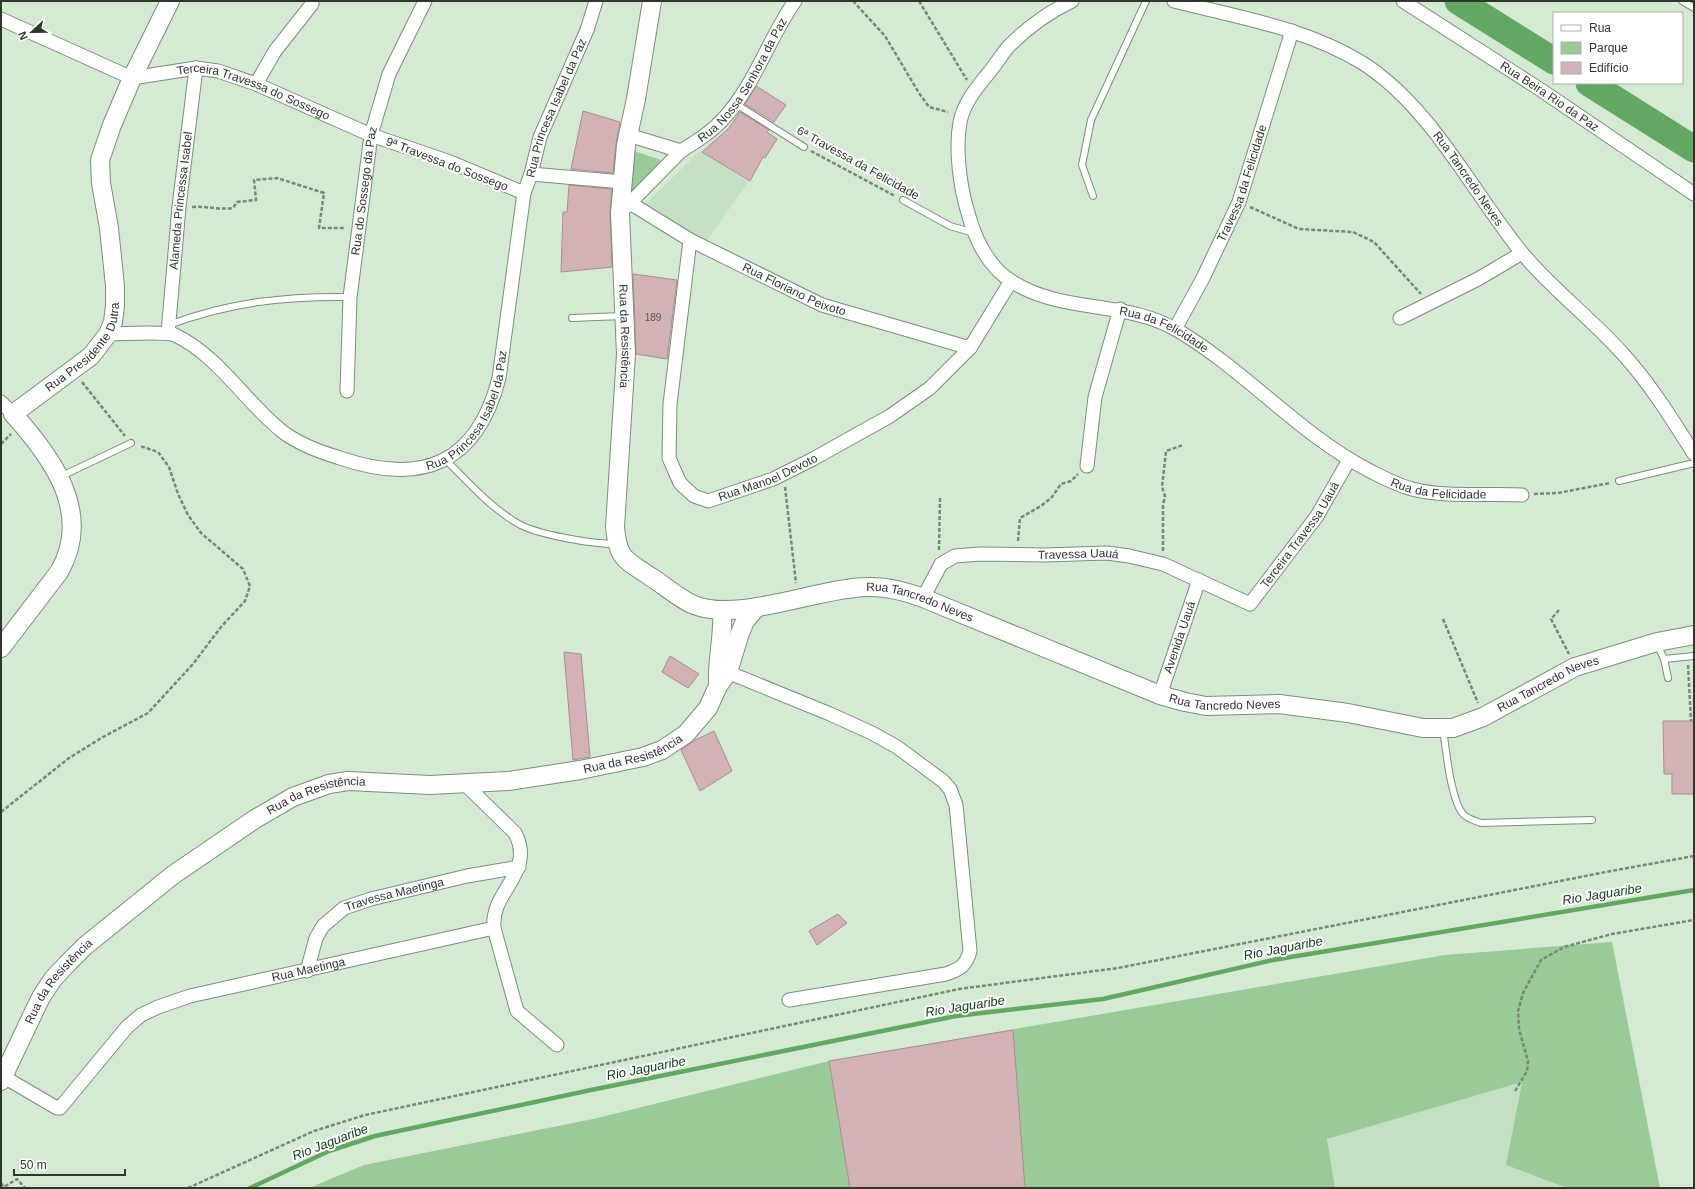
<svg xmlns="http://www.w3.org/2000/svg" width="1695" height="1189" font-family="Helvetica,sans-serif">
<style>
.built{fill:#c4e0c3}
.green{fill:#99ca98}
.lines{fill:none;stroke-linecap:round;stroke-linejoin:round}
.stream{stroke:#62a862;stroke-width:4.5}
.river{stroke:#62a862;stroke-width:27}
.building{fill:#d3b2b6;stroke:#ab8c90}
.lane-casing{stroke:#7b8f7b;stroke-width:8}
.street-casing{stroke:#7b8f7b;stroke-width:15}
.secondary-casing{stroke:#7b8f7b;stroke-width:20}
.path{stroke:#798878;stroke-width:2.5;stroke-dasharray:4 2;stroke-linecap:butt}
.lane{stroke:#fff;stroke-width:6}
.street{stroke:#fff;stroke-width:13}
.secondary{stroke:#fff;stroke-width:18}
.labels{text-anchor:middle;dominant-baseline:central;stroke-width:4;stroke-linejoin:round;paint-order:stroke}
.number-label{font-size:10px;fill:#575650}
.street-label{font-size:12px;fill:#2e372e;stroke:#fff}
.water-label{font-size:13px;font-style:italic;fill:#114314;stroke:#fff}
</style>
<rect width="100%" height="100%" fill="#d4ead3"/>
<path class="built" d="M 700,151 L 748,182 L 706,242 L 643,206 Z
M 1522,1082 L 1506,1165 L 1567,1188 L 1335,1188 L 1327,1139 Z"/>
<path class="green" d="M 631,150 L 661,160 L 625,200 Z
M 1612,942 L 1660,1188 L 1567,1188 L 1506,1165 L 1522,1082 L 1327,1139 L 1335,1188 L 309,1188 L 364,1165 L 593,1119 L 829,1061 L 1445,955 Z"/>
<g class="lines">
<path class="stream" d="M 250,1188 L 329,1151 L 375,1136 L 591,1090 L 956,1016 L 1103,999 L 1273,960 L 1694,890"/>
<path class="river" d="M 1458,1 L 1554,61
M 1589,83 L 1694,149"/>
</g>
<path class="building" d="M 756,86 L 786,105 L 774,122 L 745,104 Z
M 583,111 L 620,122 L 616,144 L 613,173 L 571,169 Z
M 740,112 L 769,130 L 767,132 L 777,139 L 765,158 L 763,157 L 750,181 L 702,152 L 728,129 Z
M 569,185 L 612,189 L 610,213 L 612,267 L 561,272 L 563,212 L 567,212 Z
M 633,274 L 677,280 L 667,359 L 636,354 Z
M 564,652 L 581,654 L 590,757 L 573,760 Z
M 670,656 L 699,674 L 688,688 L 662,672 Z
M 1663,721 L 1694,721 L 1694,794 L 1672,794 L 1672,774 L 1664,774 Z
M 714,731 L 732,771 L 700,791 L 681,750 L 695,740 Z
M 838,914 L 847,923 L 817,945 L 809,931 Z
M 1013,1030 L 1025,1188 L 850,1188 L 829,1061 Z"/>
<g class="lines">
<g class="lane-casing">
<path id="lane" d="M 1682,1 L 1694,8
M 736,104 L 804,147
M 1093,196 L 1082,165 L 1091,120 L 1146,1
M 903,200 L 950,226 L 974,233
M 572,318 L 622,316
M 169,325 C 229,302 287,296 350,297
M 446,460 C 468,482 490,507 517,523 C 537,535 593,544 616,544
M 68,473 L 131,443
M 1619,481 L 1694,463
M 1657,644 L 1664,659 L 1668,678
M 1664,659 L 1694,656
M 1443,729 C 1446,750 1451,802 1464,815 C 1468,819 1476,821 1481,823 L 1592,820"/>
</g>
<g class="street-casing">
<g id="street">
<path id="s1" d="M 1072,1 C 1049,12 1027,28 1009,46 C 1001,55 995,66 987,75 C 975,90 964,103 960,122 C 955,149 960,187 968,213 C 975,239 988,266 1011,281 C 1062,314 1126,300 1177,330 C 1246,371 1299,434 1370,471 C 1384,478 1397,485 1412,489 C 1448,498 1486,493 1522,495"/>
<path id="s2" d="M 1174,1 C 1237,17 1305,28 1361,62 C 1431,106 1471,190 1522,253 C 1553,290 1592,319 1623,354 C 1651,385 1672,419 1694,454"/>
<path id="s3" d="M 1403,1 L 1541,90 L 1694,194"/>
<path id="s4" d="M 1,19 L 132,78 L 196,68 L 218,71 L 256,84 L 371,135 L 450,162 L 524,193"/>
<path d="M 256,84 L 275,51 L 312,4"/>
<path id="s5" d="M 681,151 C 697,141 713,131 725,117 C 755,84 769,38 795,1"/>
<path d="M 531,174 L 623,182"/>
<path id="s6" d="M 630,203 L 690,240 L 822,305 L 970,348"/>
<path d="M 624,209 L 681,151 L 628,135"/>
<path id="s7" d="M 690,240 L 670,404 L 669,458 L 680,483 L 694,496 L 708,501 L 773,479 L 813,459 L 890,416 L 930,388 L 970,348 L 1011,281"/>
<path d="M 1400,318 L 1478,279 L 1522,253"/>
<path id="s8" d="M 1175,329 L 1203,278 L 1239,202 L 1292,31"/>
<path id="s9" d="M 168,333 L 179,207 L 196,68"/>
<path id="s10" d="M 108,334 C 122,334 165,331 175,335 C 219,356 245,402 283,432 C 300,445 320,452 340,458 C 422,486 477,464 499,378 L 524,193 L 531,174 L 540,137 L 587,30 L 596,1"/>
<path id="s11" d="M 347,391 L 350,297 L 371,135 L 389,74 L 425,1"/>
<path d="M 1,402 L 13,414"/>
<path d="M 1087,466 L 1095,397 L 1120,309"/>
<path id="s12" d="M 923,598 L 941,564 L 955,556 L 980,554 L 1045,555 L 1107,553 L 1129,556 L 1163,564 L 1250,604 L 1317,516 L 1349,460"/>
<path d="M 720,669 L 830,714 L 872,733 L 897,747 L 943,781 L 950,789 L 956,805 L 970,951 C 966,966 960,969 946,974 L 789,1000"/>
<path id="s13" d="M 1160,695 L 1199,580"/>
<path d="M 466,785 L 515,833 C 536,873 490,891 494,928 L 517,1011 L 557,1045"/>
<path id="s14" d="M 307,971 L 316,938 L 323,926 L 344,908 L 371,899 L 467,876 L 519,867"/>
<path id="s15" d="M 4,1077 L 57,1108 L 60,1108 L 127,1027 L 141,1015 L 158,1007 L 190,996 L 494,928"/>
</g>
</g>
<g class="secondary-casing">
<g id="secondary">
<path id="s16" d="M 652,1 L 636,99 L 626,145 L 620,213 L 626,354 L 615,527 C 618,560 625,559 651,577 C 664,585 679,599 694,605 C 739,623 817,588 867,587 C 887,586 905,591 923,598 L 1160,695 L 1185,702 L 1206,706 L 1279,704 L 1348,713 L 1423,728 L 1453,728 L 1483,717 L 1575,667 L 1657,642 L 1694,635"/>
<path id="s17" d="M 1,648 L 59,572 C 93,514 53,458 13,414 L 91,356 L 108,334 L 113,322 L 115,306 L 115,286 L 109,228 L 101,183 L 100,160 L 112,125 L 132,78 L 170,1"/>
<path d="M 718,681 C 717,657 724,634 722,610"/>
<path id="s18" d="M 1,1081 L 41,997 L 53,979 L 68,963 L 85,946 L 173,875 L 255,819 L 293,797 L 329,784 L 348,781 L 430,785 L 508,781 L 580,770 L 643,757 L 662,750 L 686,734 L 708,708 L 718,686 L 728,672 L 740,633 L 745,621 L 757,607"/>
</g>
</g>
<path class="path" d="M 853,1 L 885,36 L 919,93 L 929,107 L 948,112
M 919,1 L 967,80
M 811,151 L 895,196
M 192,207 C 208,206 218,210 233,208 L 237,202 L 256,200 L 254,180 L 277,178 L 324,193 L 319,228 L 345,228
M 1250,207 L 1299,229 L 1353,232 L 1374,242 L 1421,294
M 82,382 L 125,436
M 1,444 L 11,434
M 785,487 L 796,583
M 1534,494 L 1558,493 L 1610,483
M 1018,541 L 1020,518 L 1041,506 L 1052,497 L 1061,484 L 1071,481 L 1078,474
M 939,550 L 940,498
M 1163,551 L 1163,505 L 1165,496 L 1162,487 L 1166,451 L 1183,445
M 1559,610 L 1551,619 L 1569,654
M 1443,619 L 1478,703
M 1688,665 L 1691,721
M 1,812 L 69,758 L 103,737 L 148,713 L 193,664 L 221,627 L 245,601 L 250,586 L 243,569 L 201,533 L 188,515 L 178,494 L 169,467 L 158,452 L 140,446
M 1515,1091 L 1527,1071 L 1528,1061 L 1519,1029 L 1518,1011 L 1523,993 L 1541,960 L 1564,947 L 1612,934 L 1694,920
M 1,1183 L 4,1187 L 17,1179 L 25,1188
M 188,1188 L 314,1131 L 365,1115 L 959,989 L 1118,968 L 1611,871 L 1694,856"/>
<use href="#lane" class="lane"/>
<use href="#street" class="street"/>
<use href="#secondary" class="secondary"/>
</g>
<g class="labels">
<g class="number-label">
<text x="653" y="317">189</text>
</g>
<g class="street-label">
<text stroke="none"><textPath href="#s5" startOffset="96">Rua Nossa Senhora da Paz</textPath></text>
<text stroke="none"><textPath href="#s4" startOffset="270">Terceira Travessa do Sossego</textPath></text>
<text stroke="none"><textPath href="#s3" startOffset="175">Rua Beira Rio da Paz</textPath></text>
<text stroke="none"><textPath href="#s10" startOffset="762">Rua Princesa Isabel da Paz</textPath></text>
<text transform="translate(858 163) rotate(29)">6ª Travessa da Felicidade</text>
<text transform="translate(447 164) rotate(21)">9ª Travessa do Sossego</text>
<text stroke="none"><textPath href="#s2" startOffset="357">Rua Tancredo Neves</textPath></text>
<text stroke="none"><textPath href="#s8" startOffset="161">Travessa da Felicidade</textPath></text>
<text stroke="none"><textPath href="#s11" startOffset="201">Rua do Sossego da Paz</textPath></text>
<text stroke="none"><textPath href="#s9" startOffset="133">Alameda Princessa Isabel</textPath></text>
<text stroke="none"><textPath href="#s6" startOffset="186">Rua Floriano Peixoto</textPath></text>
<text stroke="none"><textPath href="#s1" startOffset="505">Rua da Felicidade</textPath></text>
<text stroke="none"><textPath href="#s16" startOffset="338">Rua da Resistência</textPath></text>
<text stroke="none"><textPath href="#s17" startOffset="373">Rua Presidente Dutra</textPath></text>
<text stroke="none"><textPath href="#s10" startOffset="438">Rua Princesa Isabel da Paz</textPath></text>
<text stroke="none"><textPath href="#s7" startOffset="345">Rua Manoel Devoto</textPath></text>
<text stroke="none"><textPath href="#s1" startOffset="829">Rua da Felicidade</textPath></text>
<text stroke="none"><textPath href="#s12" startOffset="445">Terceira Travessa Uauá</textPath></text>
<text stroke="none"><textPath href="#s12" startOffset="178">Travessa Uauá</textPath></text>
<text stroke="none"><textPath href="#s16" startOffset="877">Rua Tancredo Neves</textPath></text>
<text stroke="none"><textPath href="#s13" startOffset="61">Avenida Uauá</textPath></text>
<text stroke="none"><textPath href="#s16" startOffset="1537">Rua Tancredo Neves</textPath></text>
<text stroke="none"><textPath href="#s16" startOffset="1201">Rua Tancredo Neves</textPath></text>
<text stroke="none"><textPath href="#s18" startOffset="763">Rua da Resistência</textPath></text>
<text stroke="none"><textPath href="#s18" startOffset="440">Rua da Resistência</textPath></text>
<text stroke="none"><textPath href="#s14" startOffset="128">Travessa Maetinga</textPath></text>
<text stroke="none"><textPath href="#s15" startOffset="362">Rua Maetinga</textPath></text>
<text stroke="none"><textPath href="#s18" startOffset="116">Rua da Resistência</textPath></text>
</g>
<g class="water-label">
<text transform="translate(1602 894) rotate(-9)">Rio Jaguaribe</text>
<text transform="translate(1283 948) rotate(-11)">Rio Jaguaribe</text>
<text transform="translate(965 1006) rotate(-9)">Rio Jaguaribe</text>
<text transform="translate(646 1068) rotate(-11)">Rio Jaguaribe</text>
<text transform="translate(330 1142) rotate(-21)">Rio Jaguaribe</text>
</g>
</g>
<rect width="1695" height="1189" fill="none" stroke="#2e372e" stroke-width="4"/>
<rect x="1553" y="12" width="130" height="72" fill="#ffffff" stroke="#abafab"/>
<rect x="1561" y="25" width="20" height="6" fill="#ffffff" stroke="#abafab"/>
<text x="1589" y="32" font-size="12" fill="#2e372e">Rua</text>
<rect x="1561" y="42" width="20" height="12" fill="#99ca98" stroke="#abafab"/>
<text x="1589" y="52" font-size="12" fill="#2e372e">Parque</text>
<rect x="1561" y="62" width="20" height="12" fill="#d3b2b6" stroke="#abafab"/>
<text x="1589" y="72" font-size="12" fill="#2e372e">Edifício</text>
<g transform="translate(32 32) rotate(248)" stroke="#ffffff" stroke-width="3" paint-order="stroke">
<path d="M0-3L7 15L0 10L-7 15Z" fill="#2e372e"/>
<text y="-6" font-size="11" font-weight="bold" text-anchor="middle" fill="#2e372e">N</text>
</g>
<path d="M14 1169v6h111v-6" fill="none" stroke="#2e372e" stroke-width="2"/>
<text x="20" y="1169" font-size="12" fill="#2e372e" stroke="#ffffff" stroke-width="3" paint-order="stroke">50 m</text>
</svg>
